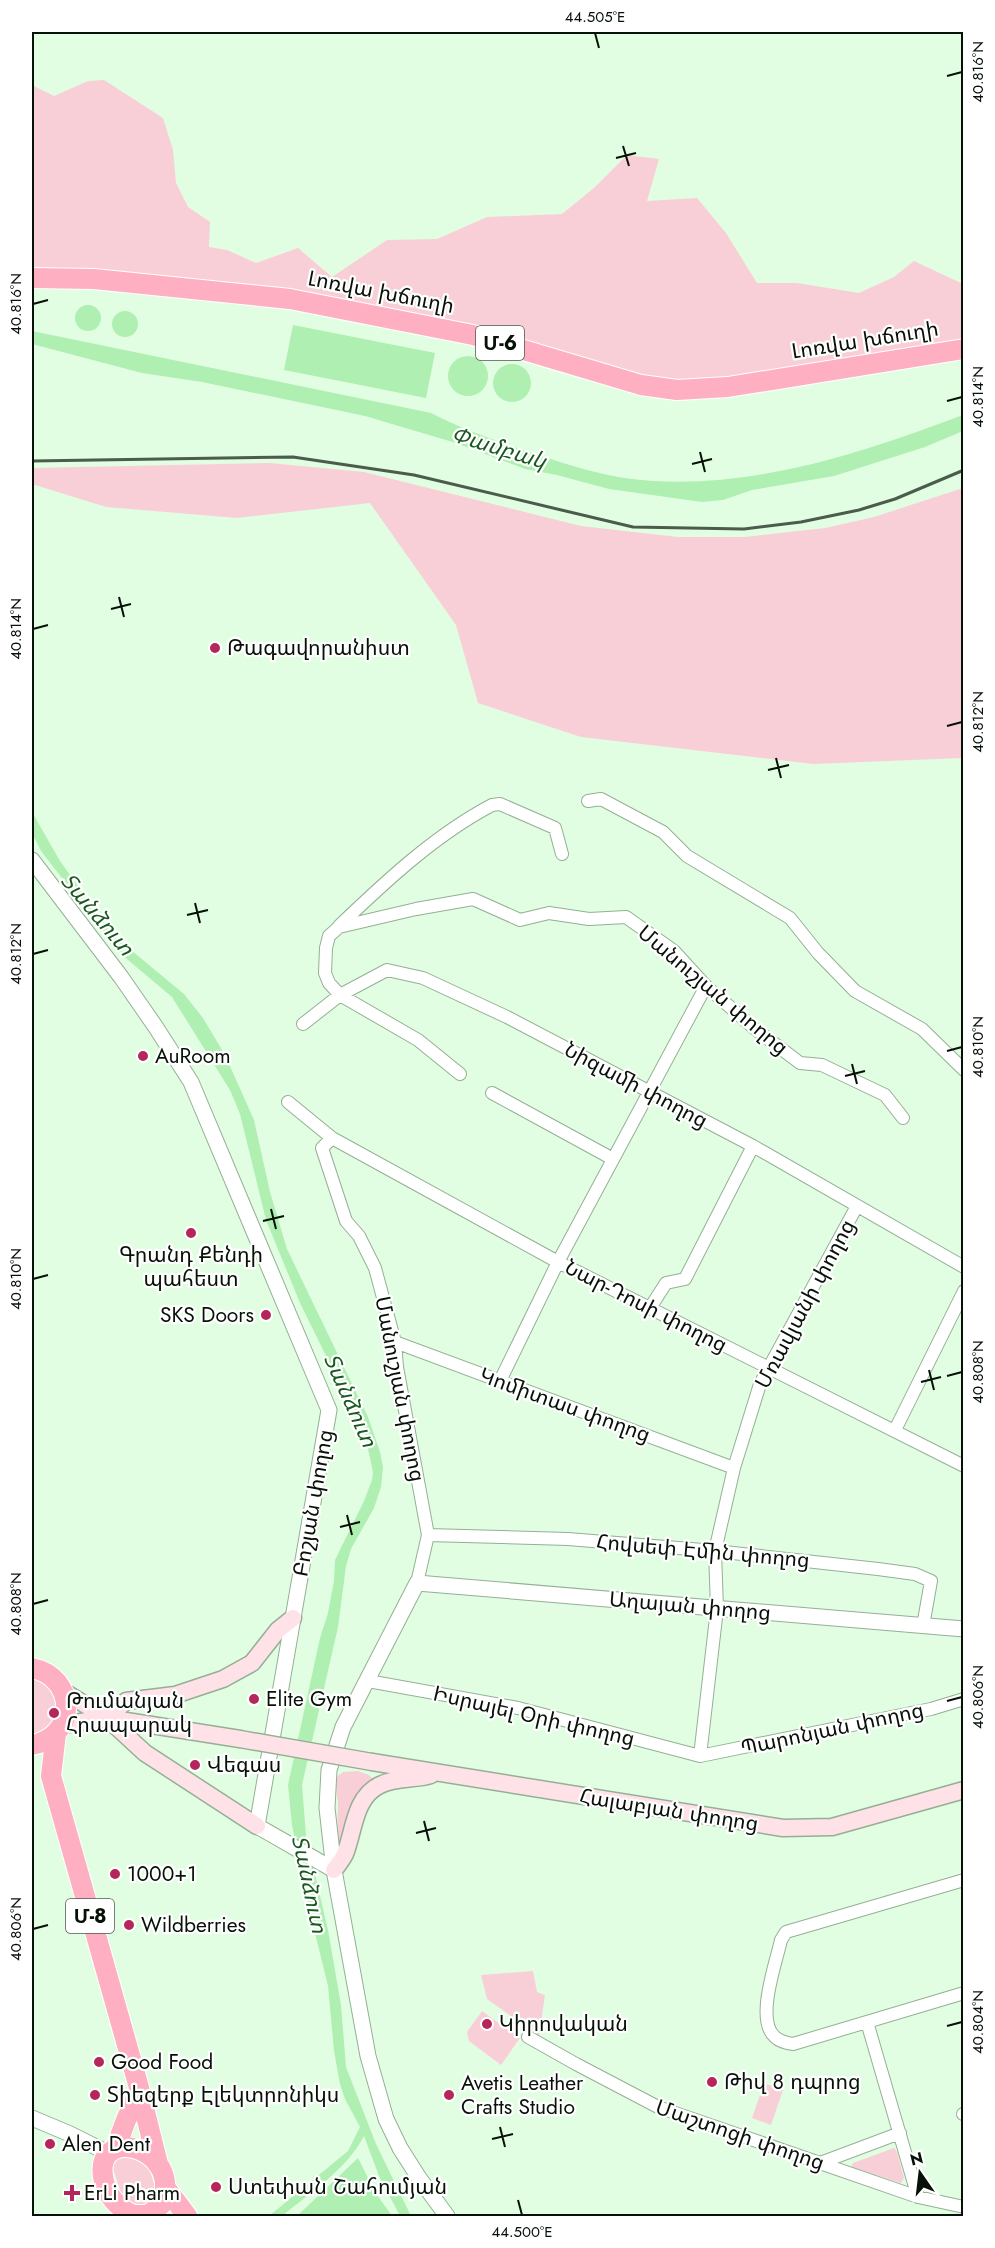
<svg xmlns="http://www.w3.org/2000/svg" width="995" height="2248" font-family="Jost,'Noto Sans Armenian',sans-serif">
<style>
.green{fill:#f9cfd7}
.water{fill:#afefb1}
.lines{fill:none;stroke-linecap:round;stroke-linejoin:round}
.minor-casing{stroke:#95af95;stroke-width:14}
.tertiary-casing{stroke:#95af95;stroke-width:17}
.secondary-casing{stroke:#95af95;stroke-width:19}
.trunk-casing{stroke:#fff;stroke-width:22}
.minor{stroke:#fff;stroke-width:12}
.tertiary{stroke:#fff;stroke-width:15}
.secondary{stroke:#ffe1e8;stroke-width:16}
.trunk{stroke:#feafc2;stroke-width:20}
.rail{stroke:#4b5b4c;stroke-width:3}
.secondary-bridge-casing{stroke:#95af95;stroke-width:19;stroke-linecap:butt}
.secondary-bridge{stroke:#ffe1e8;stroke-width:16}
.ticks{fill:none;stroke:#071108;stroke-width:2}
.poi-dot{fill:#b5275a;stroke:#fff;stroke-width:2}
.labels{text-anchor:middle;dominant-baseline:central;stroke-width:4.5;stroke-linejoin:round;paint-order:stroke}
.shield{fill:#fff;stroke:#515852;stroke-width:1.5}
.shield-label{font-size:20px;font-weight:bold;fill:#071108}
.street-label{font-size:21px;fill:#071108;stroke:#fff}
.poi-label{font-size:21px;fill:#071108;stroke:#fff;text-anchor:start}
.water-label{font-size:22px;font-style:italic;fill:#185920;stroke:#fff}
.neatline{fill:none;stroke:#071108;stroke-width:2}
.ticks-label{font-size:15px;text-anchor:middle;fill:#071108}
</style>
<rect width="100%" height="100%" fill="#e2fee2"/>
<path class="green" d="M 104,80 L 163,118 L 173,150 L 176,183 L 188,207 L 210,222 L 209,247 L 227,250 L 256,263 L 298,248 L 332,277 L 387,240 L 437,239 L 487,217 L 562,214 L 594,188 L 627,155 L 659,159 L 647,201 L 697,198 L 726,233 L 757,283 L 797,283 L 859,293 L 894,277 L 914,261 L 963,284 L 963,343 L 806,369 L 679,383 L 646,378 L 463,324 L 32,271 L 32,85 L 54,96 L 88,81 Z
M 270,463 L 364,472 L 581,526 L 678,537 L 745,537 L 825,528 L 874,517 L 963,488 L 963,758 L 813,764 L 581,737 L 478,703 L 456,625 L 370,503 L 237,518 L 106,507 L 32,484 L 32,468 Z
M 32,1679 C 64,1686 64,1730 32,1734 Z
M 358,1771 L 369,1775 L 375,1782 L 342,1844 L 337,1838 L 338,1804 L 335,1778 L 343,1772 Z
M 533,1971 L 537,1992 L 545,1995 L 539,2036 L 487,1999 L 481,1975 Z
M 482,2011 L 520,2038 L 501,2065 L 469,2041 L 467,2032 Z
M 764,2083 L 783,2090 L 771,2125 L 752,2118 Z
M 894,2148 L 897,2152 L 904,2178 L 901,2183 L 851,2167 L 853,2163 Z
M 121,2151 L 148,2164 L 158,2198 L 141,2209 L 123,2199 L 112,2166 Z"/>
<path class="water" d="M75 318a13 13 0 1 1 26 0a13 13 0 1 1-26 0Z
M112 324a13 13 0 1 1 26 0a13 13 0 1 1-26 0Z
M 293,325 L 435,353 L 426,398 L 284,370 Z
M 32,331 L 431,413 C 466,431 504,444 542,456 C 577,468 615,479 653,481 C 761,487 864,452 963,415 L 963,431 L 925,447 L 834,476 L 752,490 L 723,500 L 702,502 L 609,489 L 557,475 L 525,469 L 456,443 L 365,416 L 202,382 L 142,373 L 32,344 Z
M448 376a20 20 0 1 1 40 0a20 20 0 1 1-40 0Z
M493 383a19 19 0 1 1 38 0a19 19 0 1 1-38 0Z
M 32,812 L 60,861 L 114,936 L 184,994 L 203,1018 L 225,1055 L 254,1120 L 270,1192 L 287,1249 L 368,1417 L 380,1452 L 383,1467 L 381,1487 L 374,1508 L 351,1549 L 346,1566 L 338,1627 L 302,1785 L 306,1836 L 328,1930 L 341,2005 L 346,2067 L 376,2144 L 411,2216 L 400,2216 L 379,2176 L 364,2136 C 347,2169 310,2193 282,2216 L 269,2216 L 348,2151 L 360,2127 L 345,2099 L 340,2084 L 334,2051 L 328,1986 L 313,1925 L 292,1825 L 288,1785 L 320,1638 L 328,1613 L 334,1581 L 335,1560 L 364,1501 L 372,1480 L 373,1472 L 365,1435 L 300,1303 L 266,1220 L 240,1114 L 230,1090 L 172,997 L 121,954 L 41,851 L 32,833 Z
M 358,2158 L 375,2192 L 392,2216 L 297,2216 Z"/>
<g class="lines">
<g class="minor-casing">
<path id="minor" d="M 588,801 L 601,799 L 663,832 L 687,856 L 790,918 L 818,953 L 855,991 L 922,1029 L 964,1070
M 339,926 C 385,882 435,835 492,805 L 500,804 L 555,828 L 562,854
M 303,1024 L 340,995 L 387,970 L 423,978 L 507,1017 L 753,1146 L 964,1267
M 460,1074 L 418,1040 L 340,995 L 329,983 L 325,973 L 326,948 L 329,936 L 339,927 L 416,909 L 473,899 L 520,920 L 549,913 L 589,919 L 626,917 L 674,951 L 706,986 L 754,1028 L 800,1063 L 822,1065 L 885,1095 L 903,1118
M 492,1093 L 613,1159
M 288,1102 L 332,1138 L 558,1262 L 964,1466
M 332,1138 L 322,1148 L 346,1221 L 359,1236 L 375,1268 L 395,1342 L 397,1367 L 428,1535 L 417,1583
M 650,1308 L 666,1283 L 685,1279 L 753,1146
M 395,1342 L 734,1468
M 500,1381 L 558,1262 L 706,986
M 895,1430 L 964,1291
M 428,1535 L 568,1539 L 715,1551 L 878,1569 L 915,1574 L 931,1581 L 923,1626
M 368,1681 L 518,1708 L 700,1756 L 931,1709 L 964,1699
M 700,1756 L 717,1609 L 715,1551 L 734,1468 L 760,1384 L 857,1206
M 964,1880 L 786,1932 L 781,1940 C 776,1963 755,2020 775,2037 C 780,2042 787,2043 793,2044 L 964,1993
M 867,2022 L 918,2197
M 528,2037 L 576,2064 L 658,2107 L 918,2197 L 964,2207
M 963,2114 L 964,2114
M 820,2163 L 900,2133"/>
</g>
<g class="tertiary-casing">
<path id="tertiary" d="M 32,860 L 121,977 L 155,1026 L 191,1082 L 329,1410 L 257,1826 L 334,1870
M 32,2118 L 70,2134 L 108,2153
M 447,2216 L 419,2178 L 400,2148 L 386,2119 L 368,2056 L 334,1870 L 327,1808 L 329,1770 L 343,1727 L 417,1583 L 964,1629"/>
</g>
<g class="secondary-casing">
<path id="secondary" d="M 63,1691 L 107,1718 L 145,1753 L 257,1826
M 107,1718 L 126,1701 L 175,1695 L 223,1679 L 252,1663 L 278,1630 L 293,1618
M 62,1725 L 107,1718 L 240,1739
M 372,1762 L 783,1828 L 832,1827 L 964,1790
M 334,1870 C 338,1865 342,1860 345,1854 C 354,1832 354,1797 380,1785 C 395,1777 415,1780 431,1775"/>
</g>
<g class="trunk-casing">
<path id="trunk" d="M 32,278 L 94,279 L 290,299 L 473,335 L 641,385 L 677,390 L 728,387 L 964,349
M 32,1668 C 77,1677 78,1737 32,1745
M 56,1733 L 51,1776 L 138,2084 L 158,2164
M 116,2147 L 126,2120 L 139,2092
M 165,2187 L 187,2216
M 133,2215 L 148,2215 L 161,2205 C 186,2145 86,2121 105,2185 C 110,2200 123,2212 137,2216"/>
</g>
<use href="#minor" class="minor"/>
<use href="#tertiary" class="tertiary"/>
<use href="#secondary" class="secondary"/>
<use href="#trunk" class="trunk"/>
<path class="rail" d="M 32,461 L 293,457 L 414,475 L 633,527 L 744,529 L 801,522 L 859,510 L 895,499 L 964,470"/>
<g class="secondary-bridge-casing">
<path id="secondary-bridge" d="M 240,1739 L 372,1762"/>
</g>
<use href="#secondary-bridge" class="secondary-bridge"/>
</g>
<path class="ticks" d="M 595,33 L 599,48M 947,76 L 962,72M 623,146 L 629,166M 616,158 L 636,153M 33,304 L 48,300M 947,401 L 962,397M 700,452 L 705,472M 692,464 L 712,459M 119,597 L 124,617M 111,609 L 131,604M 33,629 L 48,625M 947,726 L 962,722M 776,758 L 781,778M 768,770 L 789,765M 195,903 L 200,923M 187,915 L 208,910M 33,954 L 48,950M 947,1051 L 962,1047M 852,1064 L 857,1084M 845,1076 L 865,1071M 271,1209 L 276,1229M 263,1221 L 284,1216M 33,1279 L 48,1275M 929,1370 L 934,1390M 947,1376 L 962,1372M 921,1382 L 941,1377M 347,1515 L 352,1535M 340,1527 L 360,1522M 33,1604 L 48,1600M 947,1701 L 962,1697M 424,1821 L 429,1841M 416,1833 L 436,1828M 33,1929 L 48,1925M 947,2026 L 962,2022M 500,2127 L 505,2147M 492,2139 L 513,2134M 518,2200 L 522,2215"/>
<g class="poi-dot">
<circle cx="215" cy="648" r="6"/>
<circle cx="143" cy="1056" r="6"/>
<circle cx="191" cy="1233" r="6"/>
<circle cx="266" cy="1315" r="6"/>
<circle cx="254" cy="1699" r="6"/>
<circle cx="54" cy="1713" r="6"/>
<circle cx="195" cy="1765" r="6"/>
<circle cx="115" cy="1874" r="6"/>
<circle cx="129" cy="1925" r="6"/>
<circle cx="487" cy="2024" r="6"/>
<circle cx="99" cy="2062" r="6"/>
<circle cx="712" cy="2082" r="6"/>
<circle cx="95" cy="2095" r="6"/>
<circle cx="449" cy="2095" r="6"/>
<circle cx="50" cy="2144" r="6"/>
<circle cx="216" cy="2187" r="6"/>
<path d="M69 2184h6v6h6v6h-6v6h-6v-6h-6v-6h6z"/>
</g>
<g class="labels">
<g class="shield">
<rect x="476" y="326" width="48" height="34" rx="4.5"/>
<rect x="66" y="1899" width="48" height="34" rx="4.5"/>
</g>
<g class="shield-label">
<text x="500" y="343">Մ-6</text>
<text x="90" y="1916">Մ-8</text>
</g>
<g class="street-label">
<text transform="translate(381 292) rotate(11)">Լոռվա խճուղի</text>
<text transform="translate(865 340) rotate(-9)">Լոռվա խճուղի</text>
<text transform="translate(713 990) rotate(40)">Մանուշյան փողոց</text>
<text transform="translate(636 1085) rotate(28)">Նիզամի փողոց</text>
<text transform="translate(805 1304) rotate(-62)">Մռավյանի փողոց</text>
<text transform="translate(646 1306) rotate(27)">Նար-Դոսի փողոց</text>
<text transform="translate(400 1389) rotate(79)">Մանուշյան փողոց</text>
<text transform="translate(565 1405) rotate(20)">Կոմիտաս փողոց</text>
<text transform="translate(313 1503) rotate(-80)">Բոշյան փողոց</text>
<text transform="translate(703 1551) rotate(5)">Հովսեփ Էմին փողոց</text>
<text transform="translate(690 1606) rotate(5)">Աղայան փողոց</text>
<text transform="translate(534 1716) rotate(13)">Իսրայել Օրի փողոց</text>
<text transform="translate(832 1729) rotate(-12)">Պարոնյան փողոց</text>
<text transform="translate(669 1810) rotate(9)">Հալաբյան փողոց</text>
<text transform="translate(740 2135) rotate(19)">Մաշտոցի փողոց</text>
</g>
<g class="poi-label">
<text x="227" y="648">Թագավորանիստ</text>
<text x="155" y="1056">AuRoom</text>
<text x="191" y="1255" text-anchor="middle">Գրանդ Քենդի<tspan x="191" dy="24">պահեստ</tspan></text>
<text x="254" y="1315" text-anchor="end">SKS Doors</text>
<text x="266" y="1699">Elite Gym</text>
<text x="66" y="1701">Թումանյան<tspan x="66" dy="24">Հրապարակ</tspan></text>
<text x="207" y="1765">Վեգաս</text>
<text x="127" y="1874">1000+1</text>
<text x="141" y="1925">Wildberries</text>
<text x="499" y="2024">Կիրովական</text>
<text x="111" y="2062">Good Food</text>
<text x="724" y="2082">Թիվ 8 դպրոց</text>
<text x="461" y="2083">Avetis Leather<tspan x="461" dy="24">Crafts Studio</tspan></text>
<text x="107" y="2095">Տիեզերք Էլեկտրոնիկս</text>
<text x="62" y="2144">Alen Dent</text>
<text x="228" y="2187">Ստեփան Շահումյան</text>
<text x="84" y="2193">ErLi Pharm</text>
</g>
<g class="water-label">
<text transform="translate(499 447) rotate(17)">Փամբակ</text>
<text transform="translate(98 914) rotate(50)">Տանձուտ</text>
<text transform="translate(351 1400) rotate(66)">Տանձուտ</text>
<text transform="translate(310 1884) rotate(78)">Տանձուտ</text>
</g>
</g>
<rect width="995" height="2248" fill="none" stroke="#ffffff" stroke-width="66"/>
<g transform="translate(920 2173) rotate(346)" stroke="#ffffff" stroke-width="4.5" paint-order="stroke">
<path d="M0-4.5L10 22L0 15L-10 22Z" fill="#071108"/>
<text y="-9" font-size="16" font-weight="bold" text-anchor="middle" fill="#071108">N</text>
</g>
<rect x="33" y="33" width="929" height="2182" class="neatline"/>
<g class="ticks-label">
<text x="595" y="22">44.505°E</text>
<text transform="translate(978 72) rotate(-90)" y="5">40.816°N</text>
<text transform="translate(16 304) rotate(-90)" y="5">40.816°N</text>
<text transform="translate(978 397) rotate(-90)" y="5">40.814°N</text>
<text transform="translate(16 629) rotate(-90)" y="5">40.814°N</text>
<text transform="translate(978 722) rotate(-90)" y="5">40.812°N</text>
<text transform="translate(16 954) rotate(-90)" y="5">40.812°N</text>
<text transform="translate(978 1047) rotate(-90)" y="5">40.810°N</text>
<text transform="translate(16 1279) rotate(-90)" y="5">40.810°N</text>
<text transform="translate(978 1372) rotate(-90)" y="5">40.808°N</text>
<text transform="translate(16 1604) rotate(-90)" y="5">40.808°N</text>
<text transform="translate(978 1697) rotate(-90)" y="5">40.806°N</text>
<text transform="translate(16 1929) rotate(-90)" y="5">40.806°N</text>
<text transform="translate(978 2022) rotate(-90)" y="5">40.804°N</text>
<text x="522" y="2237">44.500°E</text>
</g>
</svg>
